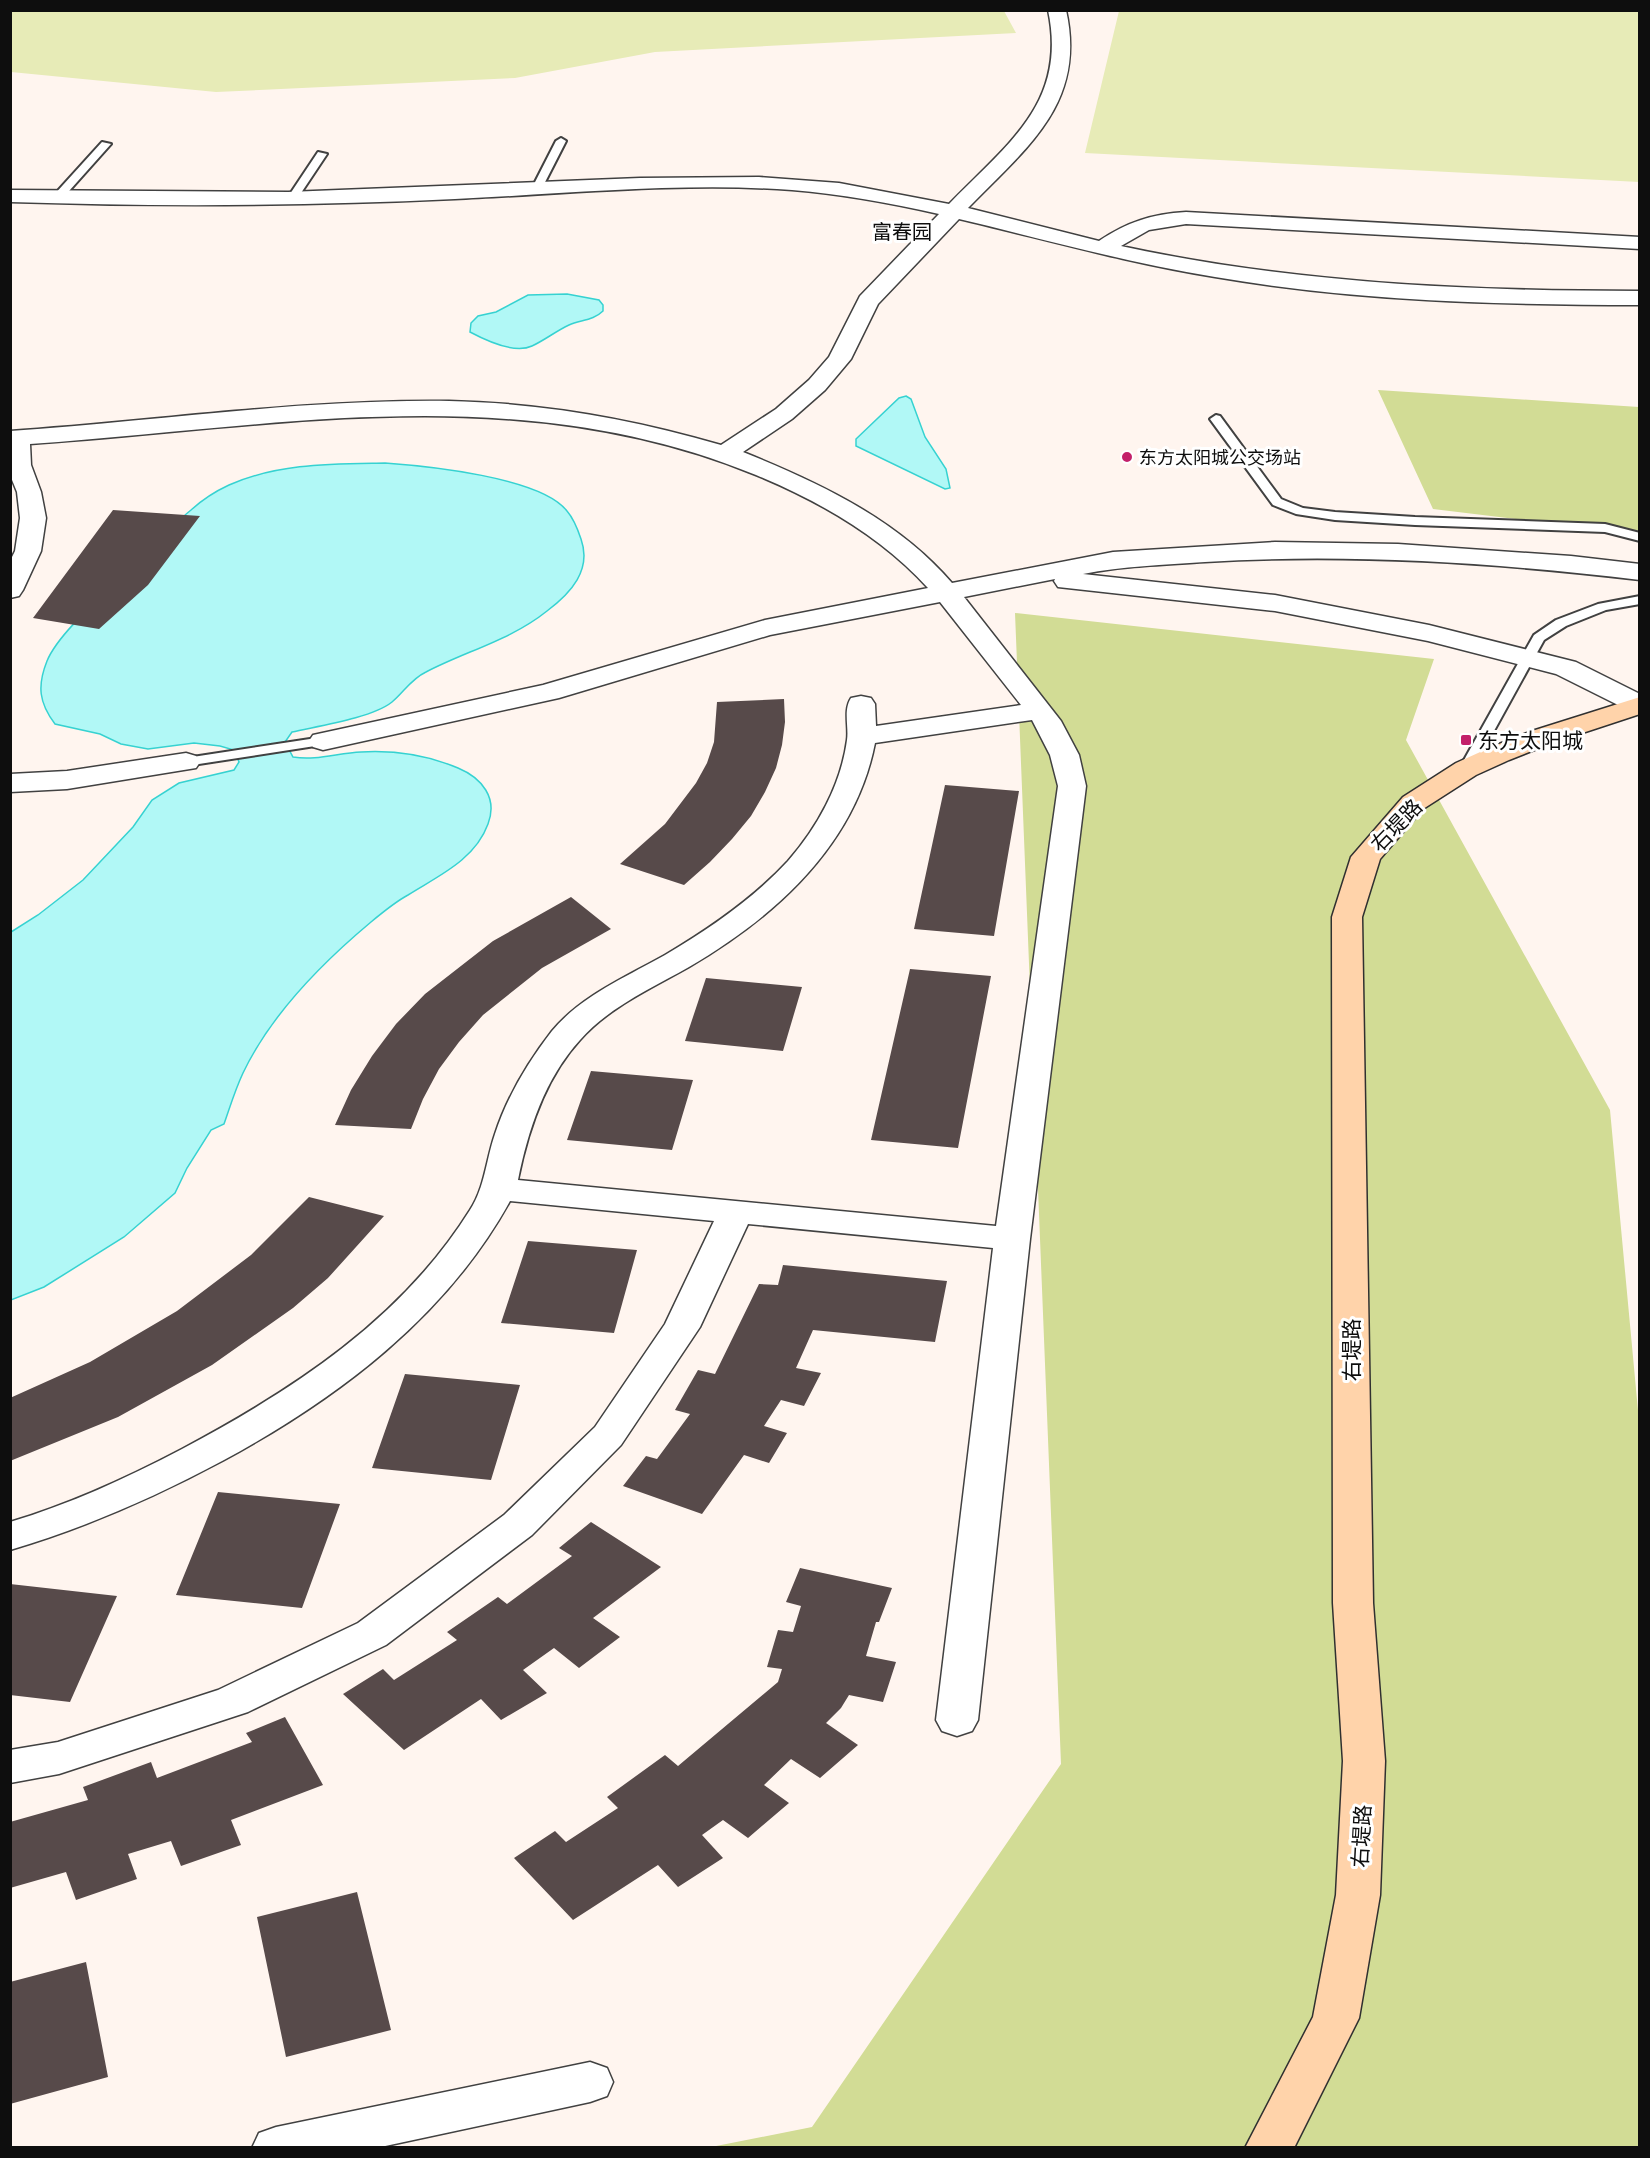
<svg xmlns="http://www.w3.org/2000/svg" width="1650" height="2158" font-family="'Noto Serif','Noto Sans SC',serif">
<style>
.green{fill:#e7ebb7}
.forest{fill:#d2dc95}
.water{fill:#b1f8f6;stroke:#36d2d1;stroke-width:1.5}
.building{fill:#574a4a}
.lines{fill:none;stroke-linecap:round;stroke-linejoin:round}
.lane-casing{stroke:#414141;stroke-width:4}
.street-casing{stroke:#414141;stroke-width:3}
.secondary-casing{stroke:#303030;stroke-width:3}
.lane{fill:#fff;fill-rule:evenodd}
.street{fill:#fff;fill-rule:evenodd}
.secondary{fill:#ffd3aa;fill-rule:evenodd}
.poi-dot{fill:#c3206a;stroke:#fff;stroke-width:2}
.labels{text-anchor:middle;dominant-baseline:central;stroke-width:6;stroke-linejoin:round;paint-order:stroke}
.far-poi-label{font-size:18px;fill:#0e0e0e;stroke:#fff;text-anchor:start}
.far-quarter-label{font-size:20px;fill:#0e0e0e;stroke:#fff}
.poi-label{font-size:21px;fill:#0e0e0e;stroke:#fff;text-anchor:start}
.street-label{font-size:21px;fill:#0e0e0e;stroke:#fff}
</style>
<rect width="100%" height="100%" fill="#fff5ef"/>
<path class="green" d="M 1004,11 L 1016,33 L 655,52 L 515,78 L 216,92 L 11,72 L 11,11 Z
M 1119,11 L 1639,11 L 1639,182 L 1085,153 Z"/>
<path class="forest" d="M 1378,390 L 1639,407 L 1639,534 L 1433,509 Z
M 1015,613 L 1434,659 L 1406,740 L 1610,1110 L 1640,1432 L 1639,2147 L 706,2148 L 812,2127 L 1061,1764 Z"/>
<path class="water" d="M 567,294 L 599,300 L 603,305 L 603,311 C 594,320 581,320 569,325 C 556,331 545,340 532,346 C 515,354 485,340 470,332 L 471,323 L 478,316 L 496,312 L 528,295 Z
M 906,396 L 911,399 L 925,437 L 946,469 L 950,488 L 945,489 L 856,446 L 856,439 L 899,398 Z
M 385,463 C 426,466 541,477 567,511 C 574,519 578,530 581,539 C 592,570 571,593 547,611 C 511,640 466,651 426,672 C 411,679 404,692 392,702 C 372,718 318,726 292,732 L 285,742 L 293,757 C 316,761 338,753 361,752 C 395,750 427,755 458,768 C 482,778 498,798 488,824 C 475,860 438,876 408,895 C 395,902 383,912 371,922 C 322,963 271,1014 243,1073 C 235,1090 230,1107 224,1124 L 211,1130 L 187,1168 L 175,1193 L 124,1237 L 44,1287 L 11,1300 L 11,932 L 38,915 L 83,880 L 133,827 L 152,800 L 179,783 L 234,770 L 239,762 L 234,750 L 220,746 L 194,743 L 148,749 L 121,744 L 100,734 L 55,724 C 39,703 37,686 47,661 C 59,632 106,593 129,570 C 150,550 169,528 191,510 C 202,500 216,491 229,485 C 279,463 332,464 385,463 Z"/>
<path class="building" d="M 113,510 L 200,516 L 148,585 L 99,629 L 33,618 Z
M 784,699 L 785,722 L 782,745 L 776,768 L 765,792 L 751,816 L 732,839 L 710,862 L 684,885 L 620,864 L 665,824 L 696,783 L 707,763 L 714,742 L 717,702 Z
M 945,785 L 1019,791 L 994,936 L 914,929 Z
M 571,897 L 611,929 L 542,968 L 483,1015 L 459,1042 L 439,1069 L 423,1099 L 411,1129 L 335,1125 L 351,1090 L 372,1056 L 396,1024 L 425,994 L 493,941 Z
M 910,969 L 991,976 L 958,1148 L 871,1140 Z
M 706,978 L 802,987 L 783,1051 L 685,1041 Z
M 591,1071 L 693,1080 L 672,1150 L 567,1140 Z
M 309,1197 L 384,1216 L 328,1278 L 293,1308 L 212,1365 L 118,1417 L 10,1461 L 10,1398 L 90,1362 L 177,1311 L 251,1255 Z
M 528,1241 L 637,1250 L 614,1333 L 501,1323 Z
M 783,1265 L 947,1281 L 935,1342 L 813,1330 L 796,1368 L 821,1373 L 804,1406 L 781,1400 L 764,1426 L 787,1433 L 769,1463 L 744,1455 L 702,1514 L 623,1486 L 646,1456 L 657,1459 L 690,1414 L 675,1410 L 698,1370 L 715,1374 L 759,1284 L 778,1285 Z
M 405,1374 L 520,1385 L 491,1480 L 372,1468 Z
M 218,1492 L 340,1504 L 302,1608 L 176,1595 Z
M 591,1522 L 661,1567 L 593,1618 L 620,1637 L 579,1668 L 554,1648 L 523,1670 L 547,1693 L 501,1720 L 481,1699 L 404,1750 L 343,1694 L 383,1669 L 394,1680 L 457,1640 L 447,1632 L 498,1597 L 507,1604 L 572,1556 L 559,1548 Z
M 800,1568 L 892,1588 L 879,1622 L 876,1622 L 866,1656 L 896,1662 L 883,1702 L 849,1695 L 841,1708 L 826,1723 L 858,1745 L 820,1778 L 791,1759 L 764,1785 L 789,1803 L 748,1838 L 723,1820 L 702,1835 L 723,1858 L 678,1887 L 658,1865 L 573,1920 L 514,1858 L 555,1831 L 566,1842 L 618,1808 L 607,1797 L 665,1755 L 678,1766 L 778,1682 L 782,1669 L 767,1667 L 778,1630 L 793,1632 L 801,1606 L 786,1602 Z
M 10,1584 L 117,1596 L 70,1702 L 10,1695 Z
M 285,1717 L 323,1785 L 231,1820 L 241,1845 L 181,1866 L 171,1841 L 128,1854 L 137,1879 L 76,1900 L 66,1872 L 10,1888 L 10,1822 L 88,1800 L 83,1787 L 151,1762 L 157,1778 L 252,1742 L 246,1733 Z
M 357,1892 L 391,2030 L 286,2057 L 257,1917 Z
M 86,1962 L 108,2077 L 10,2104 L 10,1982 Z"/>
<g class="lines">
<g class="lane-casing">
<path id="lane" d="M 561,138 L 566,141 L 541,190 L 532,192 L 531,190 L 556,141 Z
M 102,142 L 111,144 L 61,200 L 53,200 L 53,196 Z
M 318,152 L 327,154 L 295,202 L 287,202 L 286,200 Z
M 1216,415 L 1220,416 L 1281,499 L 1303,508 L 1335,512 L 1415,517 L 1605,524 L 1640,533 L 1640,541 L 1605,532 L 1415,525 L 1335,520 L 1296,514 L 1273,505 L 1210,419 Z
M 1640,596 L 1640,604 L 1606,610 L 1566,626 L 1544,640 L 1473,769 L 1471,772 L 1461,772 L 1459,769 L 1534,635 L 1556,620 L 1598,604 Z
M 323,737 L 330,741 L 328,744 L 186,766 L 179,762 L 186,758 Z"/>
</g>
<g class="street-casing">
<path id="street" d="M 1048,10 L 1066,10 C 1087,104 1026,148 968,208 L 1099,241 C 1127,222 1152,214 1186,212 L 1640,237 L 1640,249 L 1186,224 L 1149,230 L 1121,246 C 1292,283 1465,291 1640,291 L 1640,305 C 1498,305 1355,301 1215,277 C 1128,263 1044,239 959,219 L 878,304 L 851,359 L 825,390 L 792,419 L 743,452 C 820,483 898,520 952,583 L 1113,552 L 1275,542 L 1398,544 L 1571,556 L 1640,564 L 1640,580 C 1495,563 1350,553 1205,562 C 1164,565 1123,566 1083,574 L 1275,595 L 1429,625 L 1576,662 L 1640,694 L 1640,713 L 1630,711 L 1556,674 L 1428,641 L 1275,611 L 1058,587 L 1054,581 L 1055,579 L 964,597 L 1061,721 L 1079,755 L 1086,786 L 1030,1239 L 978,1720 L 972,1731 L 957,1736 L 942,1731 L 936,1720 L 993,1248 L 748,1224 L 700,1327 L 621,1445 L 532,1535 L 386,1645 L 248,1712 L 59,1774 L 10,1783 L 10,1750 L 58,1742 L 218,1690 L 358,1623 L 504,1515 L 595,1427 L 665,1324 L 714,1221 L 510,1201 C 446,1317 338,1398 224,1460 C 155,1497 85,1528 10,1550 L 10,1522 C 70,1504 127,1478 182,1449 C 293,1390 402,1319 470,1210 C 485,1187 486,1160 495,1134 C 507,1097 528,1062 552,1031 C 581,996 626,977 665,955 C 709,929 753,899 788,861 C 817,828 841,785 847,740 C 849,727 843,710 851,698 L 861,696 L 871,698 L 875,704 L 876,726 L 1021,705 L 940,602 L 770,635 L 559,698 L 323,750 L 313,747 L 309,741 L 313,735 L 543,685 L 765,620 L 928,588 C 882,537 819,501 756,475 C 517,377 277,427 30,444 L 31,465 L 41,492 L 46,518 L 41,551 L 23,590 L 19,596 L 10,598 L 10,561 L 15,551 L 20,518 L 17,492 L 10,475 L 10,431 C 157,421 302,399 449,401 C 542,403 633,419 721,445 L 776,409 L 809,380 L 829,357 L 860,296 L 939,214 C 891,203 841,194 792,190 C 683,182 564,194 455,199 C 307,206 159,207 10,202 L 10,190 L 288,192 L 640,178 L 759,177 L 839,183 L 949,204 C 1007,144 1068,103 1048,10 ZM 1032,720 L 1050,755 L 1058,786 L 996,1226 L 518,1180 C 528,1130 545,1078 580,1040 C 609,1007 652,988 689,967 C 776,916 855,845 875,743 Z
M 186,753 L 196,756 L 200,762 L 196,768 L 67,789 L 10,792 L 10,774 L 67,771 Z
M 590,2062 L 607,2068 L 613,2082 L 607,2096 L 590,2102 L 376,2148 L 252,2148 L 259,2133 L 276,2127 Z"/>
</g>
<g class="secondary-casing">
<path id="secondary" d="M 1640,697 L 1640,714 L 1552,743 L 1509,760 L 1476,775 L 1423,809 L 1380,859 L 1362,917 L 1373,1603 L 1385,1761 L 1380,1895 L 1359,2018 L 1294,2148 L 1245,2148 L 1313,2017 L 1336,1895 L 1343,1761 L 1333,1603 L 1332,917 L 1351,857 L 1403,797 L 1456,763 L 1489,748 L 1532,731 Z"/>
</g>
<use href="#lane" class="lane"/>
<use href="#street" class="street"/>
<use href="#secondary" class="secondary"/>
</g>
<g class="poi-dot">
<circle cx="1127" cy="457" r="6"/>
<rect x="1460" y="734" width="12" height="12" rx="3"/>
</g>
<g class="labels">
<g class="far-poi-label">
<text x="1139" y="457">东方太阳城公交场站</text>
</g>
<g class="far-quarter-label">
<text x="902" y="231">富春园</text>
</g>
<g class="poi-label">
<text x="1478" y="740">东方太阳城</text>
</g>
<g class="street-label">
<text transform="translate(1396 825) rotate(-46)">右堤路</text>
<text transform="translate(1351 1350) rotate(-90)">右堤路</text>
<text transform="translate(1361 1836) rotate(-87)">右堤路</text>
</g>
</g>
<rect width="1650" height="2158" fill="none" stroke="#0e0e0e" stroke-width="24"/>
</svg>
